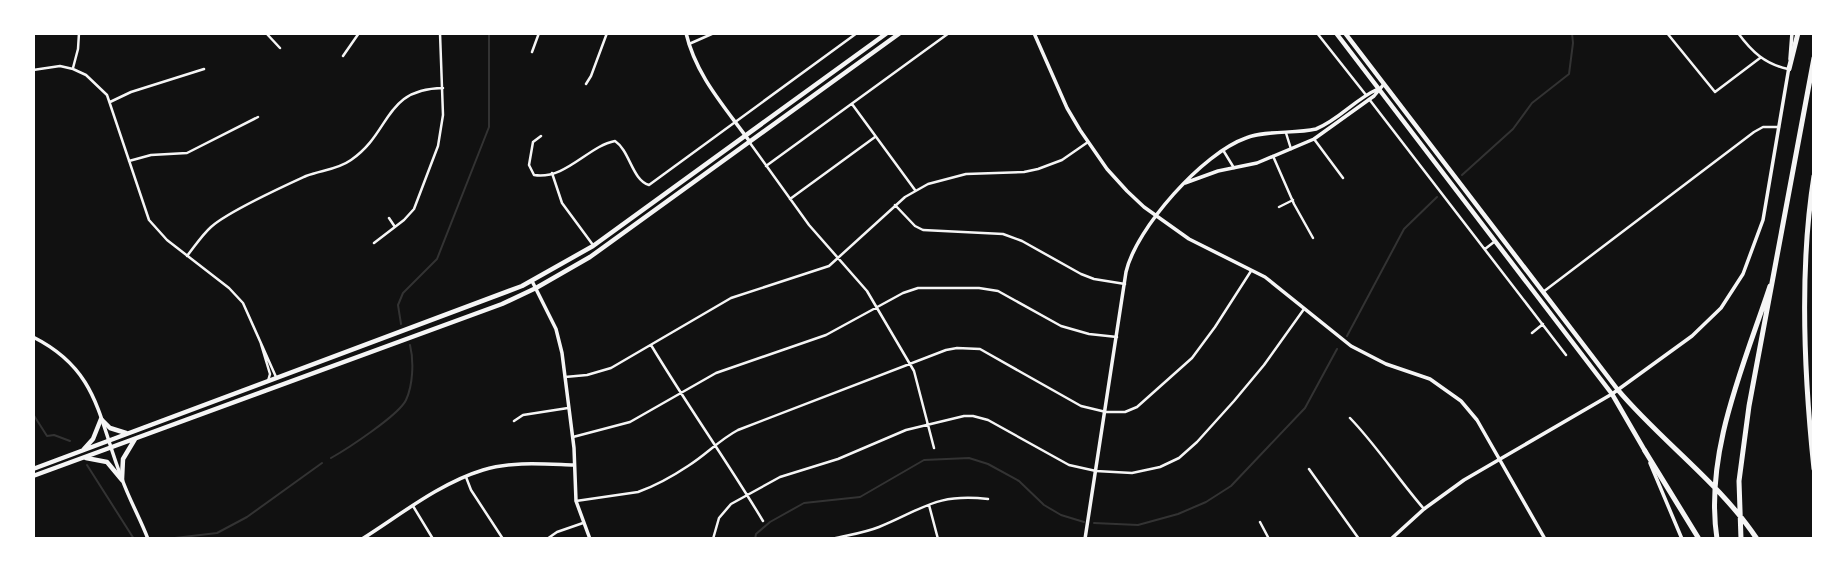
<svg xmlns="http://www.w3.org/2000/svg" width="1847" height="572" font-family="Bitter,serif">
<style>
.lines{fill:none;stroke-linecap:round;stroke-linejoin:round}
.stream{stroke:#333;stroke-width:2}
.minor{stroke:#f5f5f5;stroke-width:2.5}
.tertiary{stroke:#f5f5f5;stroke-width:3.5}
.secondary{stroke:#f5f5f5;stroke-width:3.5}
.trunk{stroke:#f5f5f5;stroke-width:4.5}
.motorway{stroke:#f5f5f5;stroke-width:5}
</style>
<rect width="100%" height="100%" fill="#111"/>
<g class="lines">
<path class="stream" d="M 1462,175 L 1513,129 L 1532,103 L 1569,74 L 1573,43 L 1572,33
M 401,324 L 398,305 L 403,293 L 437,259 L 489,127 L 489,33
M 1347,336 L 1404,229 L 1437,197
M 33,414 L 47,436 L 54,435 L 70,441
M 331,458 C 347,449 399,415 406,400 C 413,385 414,361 410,345
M 87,465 L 134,539
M 1094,523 L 1138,525 L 1178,514 L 1206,502 L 1231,486 L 1305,408 L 1337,349
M 166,539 L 217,533 L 247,517 L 322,463
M 755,539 L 756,534 L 770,522 L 804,503 L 860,497 L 924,460 L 969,458 L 988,464 L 1019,481 L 1044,505 L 1061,515 L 1084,522"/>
<path class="minor" d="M 266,33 L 280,48
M 1317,33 L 1366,95
M 1667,33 L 1715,92 L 1760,58
M 1738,33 C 1752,52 1765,64 1788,69
M 689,44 L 714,33
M 532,52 L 539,33
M 343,56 L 359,33
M 73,68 L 78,49 L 79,33
M 33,70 L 60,66 L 73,69 L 86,75 L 107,95 L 149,220 L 167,240 L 229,288 L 243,303 L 276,377
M 586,84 L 591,76 L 607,33
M 1369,99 L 1566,355
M 110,102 L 131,92 L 204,69
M 852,104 L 915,190
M 1286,133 L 1291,149
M 541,136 L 533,142 L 529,165 L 534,175 C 566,180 588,146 615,141 C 630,151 632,180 649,185 L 857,33
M 1314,139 L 1343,178
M 750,143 L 809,225 L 867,291 L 914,371 L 934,448
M 1223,150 L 1234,168
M 1273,156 L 1294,204 L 1313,238
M 129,161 L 151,155 L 187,153 L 258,117
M 766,166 L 949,33
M 552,173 L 562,203 L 593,245
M 790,199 L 875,137
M 895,205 L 915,226 L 923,230 L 1003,234 L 1022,241 L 1081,274 L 1094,279 L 1125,284
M 1279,207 L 1293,200
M 389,218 L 395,227
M 374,243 L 404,220 L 414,209 L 438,146 L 443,115 L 440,33
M 1485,249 L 1494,242
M 187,256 C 195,246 202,235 211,227 C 229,211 282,187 306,176 C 321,170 337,170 351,160 C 392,132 383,89 443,88
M 1543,292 L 1754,132 L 1763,127 L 1779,127
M 1532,333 L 1543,324
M 261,344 L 270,374 L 268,381
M 651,345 C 687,405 727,461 763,521
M 565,377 L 587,375 L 611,368 L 731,298 L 829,266 L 905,197 L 928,184 L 966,174 L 1024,172 L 1038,169 L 1062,160 L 1088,142
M 1350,418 C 1377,446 1398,479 1424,509
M 514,421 L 523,415 L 568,408
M 573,437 L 630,422 L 716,373 L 826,335 L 903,293 L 918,288 L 979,288 L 998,291 L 1061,326 L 1089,334 L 1117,337
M 1309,469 L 1359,539
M 466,477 L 471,490 L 503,539
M 576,501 L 638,492 C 655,486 673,476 688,466 C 706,455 719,440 738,430 L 946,350 L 957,348 L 980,349 L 1081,406 L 1106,412 L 1125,412 L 1137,407 L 1192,358 L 1215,327 L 1251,271
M 929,505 L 938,539
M 413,506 L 433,539
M 1260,522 L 1269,539
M 547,539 L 557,532 L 583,523
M 713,539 L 719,518 L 731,504 L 780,477 L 838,459 L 906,430 L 964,416 L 973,416 L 988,420 L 1069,465 L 1096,471 L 1132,473 L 1160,467 L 1179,458 L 1197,442 L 1234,401 L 1264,365 L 1304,309
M 832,539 C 848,535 864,533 879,527 C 923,509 936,493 988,499"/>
<path class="tertiary" d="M 686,33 C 696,76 725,107 750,142
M 1034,33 L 1067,108 L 1080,130 L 1107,169 L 1127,191 L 1144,207 L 1189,239 L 1265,277 L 1351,346 L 1386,364 L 1430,379 L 1461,401 L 1477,420 L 1545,539
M 1185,183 L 1218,171 L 1257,163 L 1314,139 L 1374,96 L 1384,84
M 532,281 L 556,329 L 562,353 L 574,448 L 576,501 L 590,539
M 362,539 C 400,515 440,483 483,470 C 512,461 544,464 574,465
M 1085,539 L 1126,272 C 1136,228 1203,153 1246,138 C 1267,130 1294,134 1316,129 C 1339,120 1355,99 1378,89
M 1391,539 L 1424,509 L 1464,480 L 1612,394"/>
<path class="secondary" d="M 1790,59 L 1792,33
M 33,337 C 99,370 98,418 122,479 C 129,499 140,518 148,539
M 1612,394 L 1692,336 L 1721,308 L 1743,274 L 1763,220 L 1789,67
M 1650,463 L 1682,539"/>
<path class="trunk" d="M 1336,33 L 1612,394 L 1645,451
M 1345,33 L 1618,390
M 84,449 L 93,439 L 101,419 L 110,428 L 126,433
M 86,458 L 107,462 L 122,480
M 33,469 L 522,286 L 593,246 L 887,33
M 33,476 L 502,304 L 536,288 L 590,257 L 900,33
M 122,479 L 123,459 L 135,439"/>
<path class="motorway" d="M 1789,69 L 1798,33
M 1814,176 C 1799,269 1804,375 1814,469
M 1618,390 C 1661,441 1720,483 1757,539
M 1645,451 L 1699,539
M 1717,539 C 1704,453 1744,365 1770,286
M 1741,539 L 1739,481 L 1749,406 L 1814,58"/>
</g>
<rect width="1847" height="572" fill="none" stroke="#ffffff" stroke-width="70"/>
</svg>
